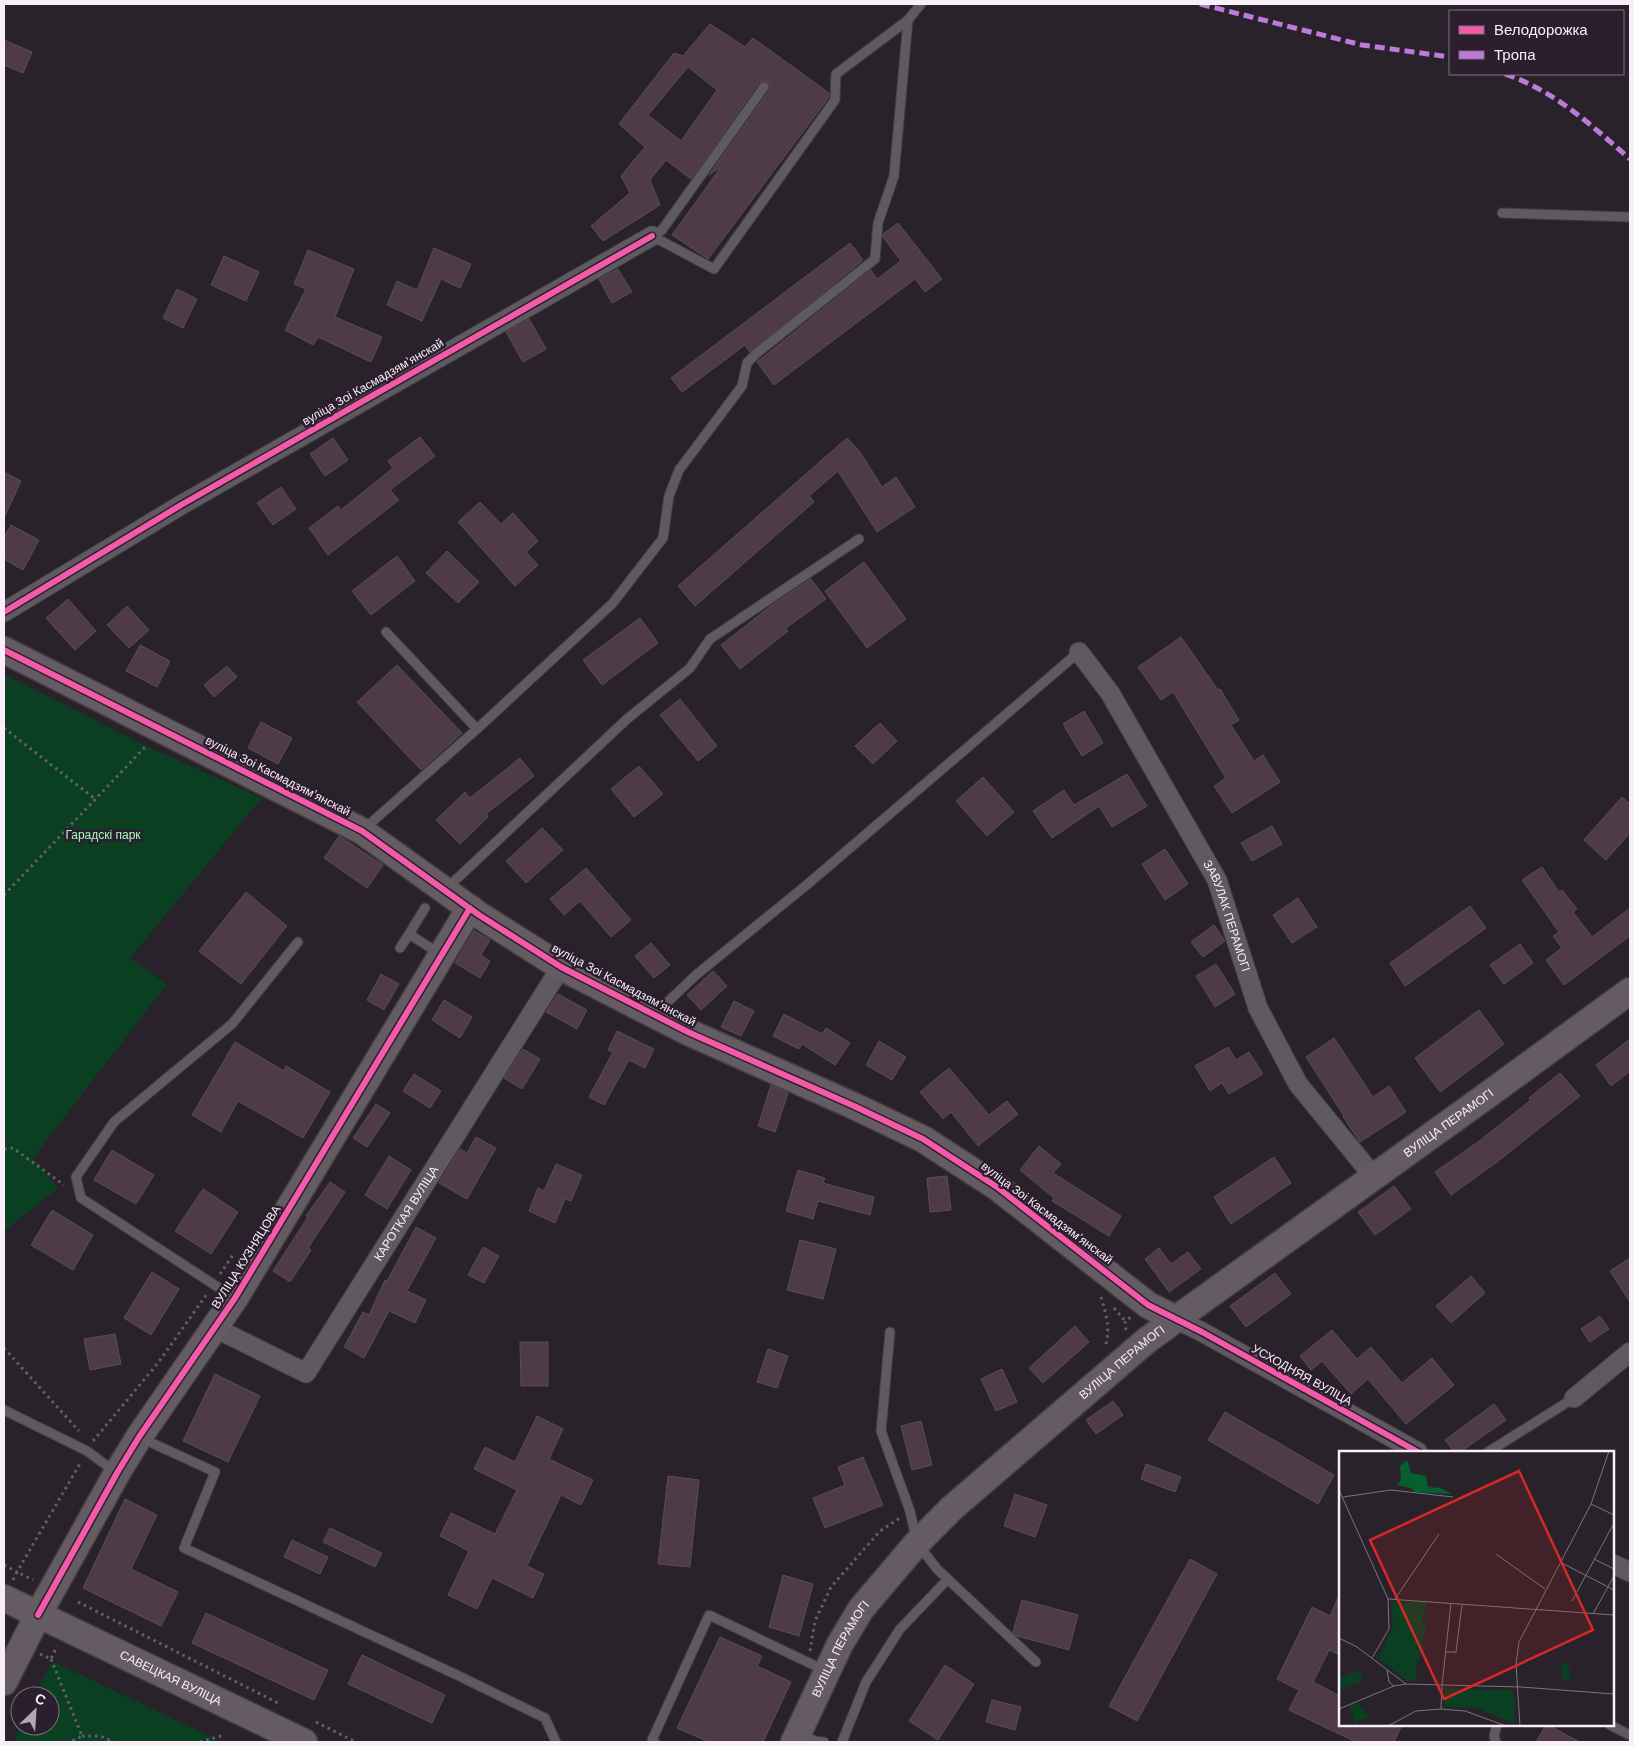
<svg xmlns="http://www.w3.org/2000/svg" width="1634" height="1746" font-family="Arial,sans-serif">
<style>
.green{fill:#0a3f21}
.building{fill:#4e3b46;stroke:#574f54;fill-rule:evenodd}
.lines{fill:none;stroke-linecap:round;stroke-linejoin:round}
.lane-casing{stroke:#443d44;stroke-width:11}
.street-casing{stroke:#443d44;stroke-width:21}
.secondary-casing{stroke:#443d44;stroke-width:29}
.path{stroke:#656066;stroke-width:3;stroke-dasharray:2.5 4;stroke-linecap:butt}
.lane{stroke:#5f5960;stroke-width:9}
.street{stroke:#5f5960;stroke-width:19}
.secondary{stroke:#655b63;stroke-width:26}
.quiet{stroke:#bd7bd9;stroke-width:5;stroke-dasharray:10 5;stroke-linecap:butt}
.cycleway-casing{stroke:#2c1e2e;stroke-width:9}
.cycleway{stroke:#f35aa7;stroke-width:6}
.labels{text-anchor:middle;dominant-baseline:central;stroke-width:5;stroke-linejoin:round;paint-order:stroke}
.street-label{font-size:12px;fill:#f8eff9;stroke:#2c1e2e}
.park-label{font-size:12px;fill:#a4fbbc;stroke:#2c1e2e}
.inset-road{fill:none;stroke:#7c747d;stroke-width:1}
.view{fill:#d62828;fill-opacity:0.15;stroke:#d62828;stroke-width:2.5}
.inset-edge{fill:none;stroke:#f8eff9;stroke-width:2.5}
</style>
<rect width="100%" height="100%" fill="#29222a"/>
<path class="green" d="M 4,674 L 146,746 L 262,798 L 130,958 L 167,984 L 33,1158 L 58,1188 L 4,1231 Z
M 52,1661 L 222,1742 L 13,1742 L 21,1726 L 50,1726 L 50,1696 L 35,1696 Z"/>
<path class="building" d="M 710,24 L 745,47 L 753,38 L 829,93 L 829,97 L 708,259 L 672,235 L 721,167 L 709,175 L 769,91 L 770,85 L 765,81 L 759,83 L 691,179 L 666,160 L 650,180 L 660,205 L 603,241 L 591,226 L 630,193 L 621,176 L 645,147 L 619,124 L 674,53 L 683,56 ZM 688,67 L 717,90 L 681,141 L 648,115 Z
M 4,40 L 32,52 L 23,73 L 4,65 Z
M 898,223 L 942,279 L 925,292 L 915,279 L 774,385 L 757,362 L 871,270 L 877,279 L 901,261 L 883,237 L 883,234 Z
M 850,243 L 863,260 L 750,352 L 745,345 L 682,392 L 671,378 Z
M 434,248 L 471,264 L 460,288 L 441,279 L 422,321 L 387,305 L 397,281 L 417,290 Z
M 308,250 L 354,269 L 335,317 L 382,337 L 371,362 L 318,337 L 313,345 L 285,330 L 306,289 L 294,284 Z
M 224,256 L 259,272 L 246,301 L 211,285 Z
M 618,269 L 632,292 L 612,303 L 599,279 Z
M 177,289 L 197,299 L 183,328 L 163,318 Z
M 529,319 L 546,349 L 523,362 L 506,332 Z
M 420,437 L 435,456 L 390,490 L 399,500 L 328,555 L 309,528 L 338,506 L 341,510 L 393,468 L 388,461 Z
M 333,438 L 348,460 L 325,476 L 310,454 Z
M 847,438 L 860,452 L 882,487 L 896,477 L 915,507 L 877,532 L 838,471 L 809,496 L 814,502 L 695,606 L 678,586 Z
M 4,472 L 21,481 L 4,518 Z
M 281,487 L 296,509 L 273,525 L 257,503 Z
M 480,502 L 501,524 L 513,513 L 538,541 L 526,552 L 538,565 L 515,586 L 458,522 Z
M 11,525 L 39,540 L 23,570 L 4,559 L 4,537 Z
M 447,551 L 479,582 L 458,603 L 426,573 Z
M 397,556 L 415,581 L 371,615 L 352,591 Z
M 864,562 L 906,619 L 867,648 L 825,591 Z
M 811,579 L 826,599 L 786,628 L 788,631 L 740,669 L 721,645 L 772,605 Z
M 68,599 L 96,631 L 75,650 L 46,618 Z
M 127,606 L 149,630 L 129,648 L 107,625 Z
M 640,618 L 658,643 L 602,685 L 583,660 Z
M 1181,637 L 1218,690 L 1220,689 L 1239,720 L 1231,725 L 1254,761 L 1263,755 L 1280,782 L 1232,813 L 1214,786 L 1226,778 L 1173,692 L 1161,700 L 1138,667 Z
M 140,645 L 170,661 L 157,687 L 126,671 Z
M 397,665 L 462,733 L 421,770 L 357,702 Z
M 227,666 L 237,677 L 214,697 L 204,685 Z
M 680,699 L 717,746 L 698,761 L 660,715 Z
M 1084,711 L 1103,743 L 1082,756 L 1063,724 Z
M 261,722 L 292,738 L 278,764 L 248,748 Z
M 880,723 L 897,741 L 873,764 L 855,746 Z
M 520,758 L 534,776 L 486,814 L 488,817 L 460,844 L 436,820 L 465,792 L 470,798 Z
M 639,766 L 663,794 L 634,817 L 611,789 Z
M 1127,774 L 1147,806 L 1112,827 L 1099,806 L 1052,838 L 1033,811 L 1064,790 L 1074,805 Z
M 983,777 L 1014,812 L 987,836 L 956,801 Z
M 1622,797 L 1630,804 L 1630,833 L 1606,860 L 1584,840 Z
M 1272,826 L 1282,844 L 1252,861 L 1241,843 Z
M 542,828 L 563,850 L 526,883 L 506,861 Z
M 339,836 L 383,865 L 367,888 L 324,858 Z
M 1165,849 L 1188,884 L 1165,900 L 1142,864 Z
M 1542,867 L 1559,892 L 1562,890 L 1577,909 L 1573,912 L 1592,937 L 1630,908 L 1630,936 L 1564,985 L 1546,960 L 1562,948 L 1553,936 L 1559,932 L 1522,880 Z
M 586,868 L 631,920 L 611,937 L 580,901 L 564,915 L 550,899 Z
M 246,892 L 287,926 L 241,984 L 199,951 Z
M 1298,898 L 1317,927 L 1292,943 L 1273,915 Z
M 1470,906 L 1486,928 L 1405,986 L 1390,963 Z
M 1214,925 L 1225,941 L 1203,957 L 1191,942 Z
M 474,931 L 490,940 L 481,955 L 490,961 L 480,978 L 455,963 Z
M 651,943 L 670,965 L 654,978 L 635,956 Z
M 1520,944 L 1533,963 L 1504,984 L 1490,965 Z
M 1216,964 L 1235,994 L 1215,1007 L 1196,976 Z
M 713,971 L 727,986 L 701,1010 L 687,995 Z
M 381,974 L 399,984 L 384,1010 L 367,1000 Z
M 558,994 L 587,1010 L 577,1029 L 546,1012 Z
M 444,1000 L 472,1017 L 460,1038 L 432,1020 Z
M 734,1001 L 754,1011 L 741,1036 L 721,1027 Z
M 1479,1010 L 1504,1044 L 1440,1092 L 1415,1058 Z
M 784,1014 L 822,1034 L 826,1028 L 850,1043 L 835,1065 L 802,1044 L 799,1049 L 773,1036 Z
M 617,1031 L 654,1049 L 645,1068 L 629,1060 L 604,1105 L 589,1097 L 613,1052 L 608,1050 Z
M 1334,1038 L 1373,1097 L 1389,1086 L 1406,1112 L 1360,1142 L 1343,1117 L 1344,1116 L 1306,1057 Z
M 1630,1039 L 1630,1071 L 1611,1086 L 1596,1065 Z
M 879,1041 L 906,1057 L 892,1080 L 866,1065 Z
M 235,1042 L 284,1071 L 286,1066 L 330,1092 L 303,1138 L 238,1101 L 221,1132 L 192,1115 Z
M 1228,1047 L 1236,1060 L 1249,1052 L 1263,1074 L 1229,1094 L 1222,1083 L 1210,1091 L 1195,1066 Z
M 523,1049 L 540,1059 L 522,1089 L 504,1078 Z
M 949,1068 L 989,1115 L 1007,1101 L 1018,1114 L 978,1146 L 951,1112 L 943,1119 L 920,1092 Z
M 1560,1073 L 1580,1096 L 1497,1162 L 1451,1195 L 1435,1172 L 1478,1142 L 1531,1100 L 1529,1098 Z
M 414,1074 L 441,1091 L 430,1108 L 403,1091 Z
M 771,1085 L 788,1093 L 775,1132 L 758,1126 Z
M 376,1104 L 390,1113 L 367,1147 L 353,1138 Z
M 476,1137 L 496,1148 L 467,1199 L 439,1183 L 460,1149 L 467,1153 Z
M 1039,1146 L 1061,1164 L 1053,1173 L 1121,1216 L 1109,1236 L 1052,1201 L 1054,1198 L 1020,1170 Z
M 112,1150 L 154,1175 L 136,1204 L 94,1180 Z
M 389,1156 L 411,1170 L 387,1209 L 365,1195 Z
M 1274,1157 L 1291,1183 L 1231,1224 L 1214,1197 Z
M 556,1164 L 582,1175 L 571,1201 L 565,1199 L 555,1223 L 529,1211 L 538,1188 L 544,1191 Z
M 798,1170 L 825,1178 L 823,1183 L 874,1197 L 870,1215 L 818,1201 L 813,1219 L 786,1211 Z
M 947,1176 L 951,1210 L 930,1212 L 927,1178 Z
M 330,1182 L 345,1192 L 308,1248 L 311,1250 L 290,1282 L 273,1271 L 308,1217 L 306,1216 Z
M 1394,1186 L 1411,1209 L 1375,1235 L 1358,1212 Z
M 203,1189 L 238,1212 L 211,1254 L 175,1231 Z
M 52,1210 L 93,1235 L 73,1270 L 31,1245 Z
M 416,1227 L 436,1238 L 407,1291 L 426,1300 L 415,1323 L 389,1311 L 364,1358 L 344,1347 L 363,1312 L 369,1315 L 385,1280 L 387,1281 Z
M 800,1240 L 836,1249 L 823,1299 L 787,1290 Z
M 483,1247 L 499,1256 L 484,1283 L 468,1275 Z
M 1159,1248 L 1171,1264 L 1188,1252 L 1201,1269 L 1169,1292 L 1145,1259 Z
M 1630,1258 L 1630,1302 L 1610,1271 Z
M 152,1272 L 179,1289 L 151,1335 L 124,1318 Z
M 1275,1273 L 1291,1294 L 1246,1327 L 1230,1306 Z
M 1471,1276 L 1485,1293 L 1451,1323 L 1436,1306 Z
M 1600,1316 L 1609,1329 L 1590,1342 L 1581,1329 Z
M 1075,1326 L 1089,1342 L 1043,1383 L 1029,1368 Z
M 1332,1330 L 1357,1359 L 1371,1347 L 1402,1383 L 1432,1358 L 1454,1385 L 1406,1424 L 1368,1379 L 1351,1394 L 1322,1361 L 1311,1370 L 1300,1356 Z
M 115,1334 L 121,1364 L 90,1370 L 84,1339 Z
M 520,1342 L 548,1342 L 548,1386 L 521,1386 Z
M 768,1349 L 788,1356 L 777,1388 L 757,1382 Z
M 1002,1369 L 1017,1402 L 996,1411 L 981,1379 Z
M 215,1374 L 260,1396 L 228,1462 L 183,1441 Z
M 1113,1401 L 1123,1415 L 1096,1434 L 1086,1420 Z
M 1494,1404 L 1506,1420 L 1460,1452 L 1454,1452 L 1445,1440 Z
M 1225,1412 L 1334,1475 L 1318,1504 L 1208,1440 Z
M 537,1416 L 563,1429 L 549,1459 L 593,1480 L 581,1505 L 561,1495 L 527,1566 L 544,1574 L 533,1598 L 492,1578 L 477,1609 L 448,1595 L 469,1551 L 440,1536 L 451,1513 L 495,1534 L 517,1490 L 474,1469 L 485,1447 L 515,1462 Z
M 921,1421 L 932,1465 L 912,1470 L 901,1426 Z
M 863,1457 L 883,1505 L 825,1528 L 813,1498 L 845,1485 L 838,1467 Z
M 1146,1464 L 1181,1477 L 1175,1492 L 1141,1479 Z
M 668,1476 L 699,1480 L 690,1567 L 658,1564 Z
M 1015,1494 L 1047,1505 L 1035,1537 L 1004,1526 Z
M 125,1499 L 157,1515 L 131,1569 L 178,1592 L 161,1626 L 83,1588 Z
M 330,1528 L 382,1553 L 375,1567 L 323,1542 Z
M 292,1540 L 328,1557 L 320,1574 L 284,1557 Z
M 1190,1559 L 1217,1574 L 1137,1721 L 1109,1706 Z
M 783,1575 L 813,1584 L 799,1636 L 769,1627 Z
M 1340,1593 L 1340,1655 L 1329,1650 L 1313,1682 L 1340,1696 L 1340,1725 L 1402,1725 L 1394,1742 L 1356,1742 L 1289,1710 L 1299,1690 L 1277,1679 L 1312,1607 L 1330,1616 Z
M 1022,1600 L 1078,1615 L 1069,1650 L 1017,1636 L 1013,1632 Z
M 206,1613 L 328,1670 L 314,1700 L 192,1643 Z
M 720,1637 L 762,1656 L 757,1666 L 791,1682 L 763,1742 L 709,1742 L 677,1728 Z
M 362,1655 L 445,1695 L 432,1723 L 348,1684 Z
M 945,1665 L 974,1684 L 938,1740 L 909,1721 Z
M 992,1700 L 1021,1707 L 1015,1730 L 986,1722 Z
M 1546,1725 L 1548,1725 L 1580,1742 L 1536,1742 Z"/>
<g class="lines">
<g class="lane-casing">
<path id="lane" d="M 1502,213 L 1630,217
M 652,236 L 714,269 L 835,100 L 836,74 L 908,20
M 652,236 L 662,230 L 764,87
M 477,729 L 612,604 L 663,538 L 669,496 L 679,470 L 742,386 L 747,363 L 757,353 L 875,259 L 878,223 L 894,176 L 908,20 L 921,4
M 364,829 L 477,729 L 386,632
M 447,888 L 627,719 L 690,668 L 710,639 L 859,539
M 425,908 L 409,934 L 440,954
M 400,948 L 409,934
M 656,1013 L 696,975 L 809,883 L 1079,652
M 233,1297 L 81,1198 L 76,1177 L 114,1122 L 232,1024 L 298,942
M 890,1332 L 881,1431 L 910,1511 L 917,1543 L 937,1569 L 1036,1662
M 4,1410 L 87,1451 L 114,1471
M 141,1438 L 215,1472 L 184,1548 L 457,1675 L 545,1718 L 556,1742
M 1488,1452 L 1574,1398
M 1610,1725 L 1630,1735
M 801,1734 L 815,1741 L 824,1742
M 655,1742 L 652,1740 L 709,1615 L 826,1671
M 842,1742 L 866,1682 L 900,1629 L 948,1579
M 1496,1742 L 1494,1736 L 1497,1725"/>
</g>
<g class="street-casing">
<g id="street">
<path d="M 4,612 L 181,505 L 652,236"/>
<path id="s1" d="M 1079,652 L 1110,693 L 1217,880 L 1258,1008 L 1298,1084 L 1374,1177"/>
<path d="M 1176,1319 L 1202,1332 L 1418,1452"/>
<path id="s2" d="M 215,1328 L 306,1373 L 561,967"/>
<path d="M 1574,1398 L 1630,1352"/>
<path d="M 1613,1564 L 1630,1572"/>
</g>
</g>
<g class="secondary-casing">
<g id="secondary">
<path d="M 4,650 L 362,831 L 479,915 L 561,967 L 688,1032 L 854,1106 L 923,1139 L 997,1187 L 1148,1305 L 1176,1319"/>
<path id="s3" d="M 4,1598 L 304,1742"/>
<path d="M 4,1682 L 38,1615 L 117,1473 L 139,1437 L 235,1298 L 470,908"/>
<path id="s4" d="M 794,1742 L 840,1644 L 861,1609 L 917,1543 L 952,1508 L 1146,1341 L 1176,1319 L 1482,1099 L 1630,991"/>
</g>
</g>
<path class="path" d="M 4,728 L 95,799
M 4,895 L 147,745
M 4,1149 L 13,1148 L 64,1185
M 220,1274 L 233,1255
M 1101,1297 C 1106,1314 1111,1329 1105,1347
M 1114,1308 L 1125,1321
M 1126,1330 L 1125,1321 L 1131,1317
M 4,1348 L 79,1431
M 93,1441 L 158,1363 L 207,1294
M 4,1565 L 17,1572 L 81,1462
M 13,1580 L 17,1572 L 33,1580
M 78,1602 L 280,1704
M 810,1651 L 815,1621 L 831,1587 L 880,1531 L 900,1518
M 40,1654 L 51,1659 L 57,1646
M 51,1659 L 82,1736 L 70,1742
M 316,1722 L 356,1742
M 82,1736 L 100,1736 L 114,1742
M 200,1742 L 224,1735"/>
<use href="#lane" class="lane"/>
<use href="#street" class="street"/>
<use href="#secondary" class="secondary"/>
<path class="quiet" d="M 1200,4 L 1362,45 L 1450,57
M 1505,74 C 1555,91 1591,125 1630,159"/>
<g class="cycleway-casing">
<path id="cycleway" d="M 4,612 L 181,505 L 652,236
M 4,650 L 362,831 L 479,915 L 561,967 L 688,1032 L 854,1106 L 923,1139 L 997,1187 L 1148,1305 L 1202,1332 L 1418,1452
M 38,1615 L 117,1473 L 139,1437 L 235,1298 L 470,908"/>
</g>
<use href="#cycleway" class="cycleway"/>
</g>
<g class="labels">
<g class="street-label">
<text transform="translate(373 382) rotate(-30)">вуліца Зоі Касмадзямʼянскай</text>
<text transform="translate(278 776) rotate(27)">вуліца Зоі Касмадзямʼянскай</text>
<text stroke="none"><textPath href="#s1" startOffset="304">ЗАВУЛАК ПЕРАМОГІ</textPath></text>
<text transform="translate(624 985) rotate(28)">вуліца Зоі Касмадзямʼянскай</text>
<text stroke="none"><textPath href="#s4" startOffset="914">ВУЛІЦА ПЕРАМОГІ</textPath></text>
<text stroke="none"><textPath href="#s2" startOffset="290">КАРОТКАЯ ВУЛІЦА</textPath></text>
<text transform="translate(1047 1213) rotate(37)">вуліца Зоі Касмадзямʼянскай</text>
<text transform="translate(246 1257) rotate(-58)">ВУЛІЦА КУЗНЯЦОВА</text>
<text stroke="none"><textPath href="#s4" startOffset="509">ВУЛІЦА ПЕРАМОГІ</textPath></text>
<text transform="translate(1302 1375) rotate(29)">УСХОДНЯЯ ВУЛІЦА</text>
<text stroke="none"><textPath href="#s4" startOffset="104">ВУЛІЦА ПЕРАМОГІ</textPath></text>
<text stroke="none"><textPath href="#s3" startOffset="185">САВЕЦКАЯ ВУЛІЦА</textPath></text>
</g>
<g class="park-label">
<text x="103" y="835">Гарадскі парк</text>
</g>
</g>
<g transform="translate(1339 1451)">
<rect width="275" height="275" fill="#29222a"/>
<path d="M 52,151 L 88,151 L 83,171 L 88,172 L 83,193 L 86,195 L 77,214 L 77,230 L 68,230 L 39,207 L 54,175 ZM 224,211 L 229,213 L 232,228 L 229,231 L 224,229 L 221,214 ZM 18,220 L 24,225 L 21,231 L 6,237 L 1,235 L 1,227 ZM 106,238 L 171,239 L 175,243 L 176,273 L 138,257 L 106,256 ZM 19,252 L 30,265 L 16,273 L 11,255 Z" fill="#0a3f21"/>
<path d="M 68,9 L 72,22 L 87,25 L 89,36 L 101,37 L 113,43 L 75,41 L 72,37 L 58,34 L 62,29 L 61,15 Z" fill="#065f31"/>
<path class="inset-road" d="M 0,39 L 49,148 L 50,178 L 33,207M 4,46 L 52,39 L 114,46M 252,53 L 275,64M 157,103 L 206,138M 255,108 L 275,118M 221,111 L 275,139M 49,148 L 275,164M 56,148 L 100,83M 233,150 L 275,72M 254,163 L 275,125M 0,187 L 18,196 L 67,233 L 182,236 L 275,243M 107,201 L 117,201 L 123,154M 48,219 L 50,231 L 55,235M 103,234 L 112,152M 0,258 L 55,235 L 67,233M 102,258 L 103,235M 49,275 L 77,260 L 102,258 L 126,260 L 167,275M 181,275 L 177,213 L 180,191 L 252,53 L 270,0"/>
<path class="view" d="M 180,20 L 254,179 L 105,248 L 31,89 Z"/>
<rect width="275" height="275" class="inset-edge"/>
</g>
<rect width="1634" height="1746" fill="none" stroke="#f8eff9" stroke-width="10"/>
<rect x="1449" y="10" width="175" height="65" fill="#2c1e2e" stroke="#7e727f"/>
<rect x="1459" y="26" width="25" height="8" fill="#f35aa7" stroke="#7e727f"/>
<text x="1494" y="35" font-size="15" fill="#f8eff9">Велодорожка</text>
<rect x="1459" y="51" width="25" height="8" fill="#bd7bd9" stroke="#7e727f"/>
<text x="1494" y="60" font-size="15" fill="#f8eff9">Тропа</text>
<g transform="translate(35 1711) rotate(25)"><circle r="24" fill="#2c1e2e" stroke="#7e727f"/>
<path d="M0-4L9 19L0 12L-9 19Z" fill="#b0a7b1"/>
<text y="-8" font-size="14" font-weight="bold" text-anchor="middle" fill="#f8eff9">С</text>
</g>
</svg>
